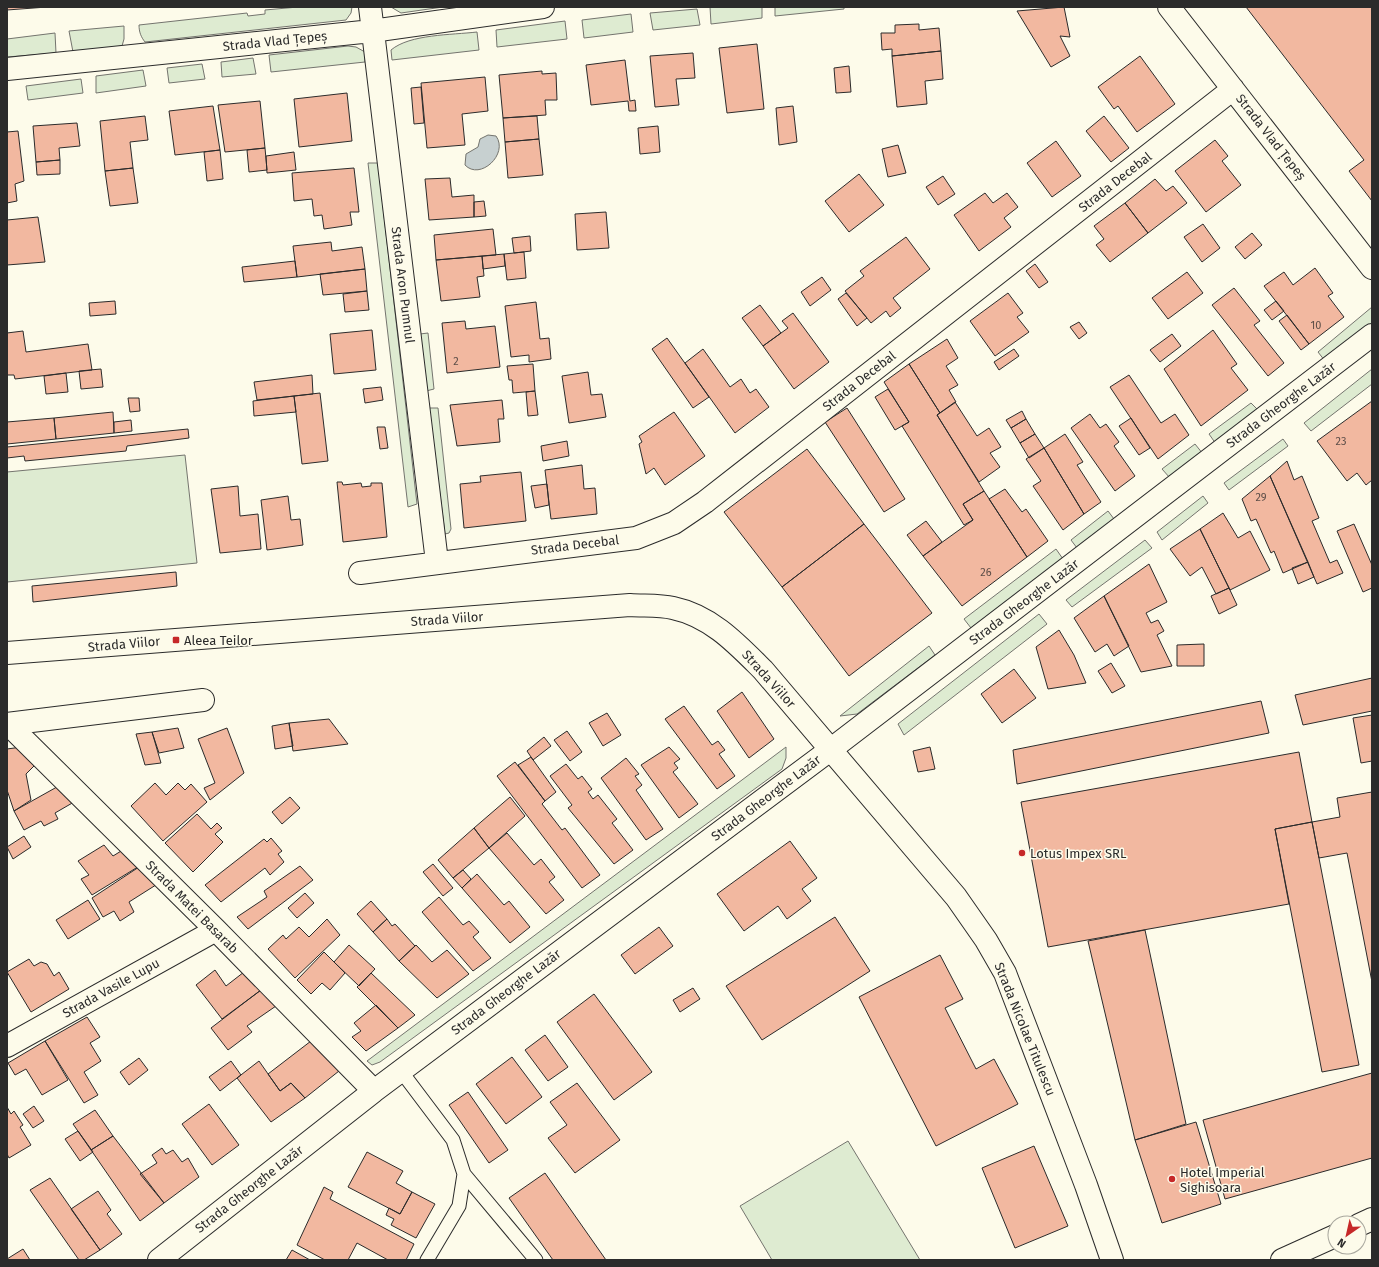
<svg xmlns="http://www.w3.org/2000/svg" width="1379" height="1267" font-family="'Fira Sans',sans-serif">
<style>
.green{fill:#deebd1;stroke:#74746e}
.water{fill:#c7d0d0;stroke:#74746e}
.building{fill:#f2b8a0;stroke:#2b2b2b}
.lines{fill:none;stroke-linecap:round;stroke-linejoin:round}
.lane-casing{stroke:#2b2b2b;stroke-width:15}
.street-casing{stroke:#2b2b2b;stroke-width:24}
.secondary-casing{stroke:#2b2b2b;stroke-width:24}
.lane{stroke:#fdfbea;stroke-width:13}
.street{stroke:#fdfbea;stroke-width:22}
.secondary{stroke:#fdfbea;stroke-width:22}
.poi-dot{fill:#c62828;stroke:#fdfbea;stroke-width:1.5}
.labels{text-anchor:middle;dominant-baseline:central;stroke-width:3;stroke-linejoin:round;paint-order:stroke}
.number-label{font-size:11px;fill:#5d4e48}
.street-label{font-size:13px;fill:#2b2b2b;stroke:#fdfbea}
.poi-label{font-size:13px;fill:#2b2b2b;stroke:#fdfbea;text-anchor:start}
</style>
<rect width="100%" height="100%" fill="#fdfbea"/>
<path class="green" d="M 298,7 L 352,7 L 351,13 L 346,20 L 145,42 C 141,37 139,32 139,25 L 247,13 L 248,16 L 265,14 L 265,10 Z
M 391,7 L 443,7 L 401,13 Z
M 710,7 L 762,7 L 762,18 L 711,24 Z
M 775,7 L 844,7 L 844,9 L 775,16 Z
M 697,9 L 700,25 L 653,30 L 650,13 Z
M 631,14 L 633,32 L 584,38 L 582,20 Z
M 565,21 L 567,39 L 497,47 L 496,30 Z
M 124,26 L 124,39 L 122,46 L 73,52 L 69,31 Z
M 477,32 L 479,50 L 392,60 L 391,50 C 410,34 452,35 477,32 Z
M 55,33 L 56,53 L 7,57 L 7,39 Z
M 348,46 L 356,47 L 365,52 L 365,62 L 271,72 L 269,55 Z
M 253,58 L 256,74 L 222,77 L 221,62 Z
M 202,64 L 205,79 L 169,83 L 167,68 Z
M 143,70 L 146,86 L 96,93 L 96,76 Z
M 81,79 L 83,93 L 28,100 L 26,86 Z
M 368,163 L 378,163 L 417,504 L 408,507 Z
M 1372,307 L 1372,324 L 1325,361 L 1318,352 Z
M 428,333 L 434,389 L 426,391 L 420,334 Z
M 1372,369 L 1372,384 L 1311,431 L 1304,423 Z
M 1251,403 L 1259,411 L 1216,444 L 1209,434 Z
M 429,408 L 438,408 L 451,529 L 449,533 L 445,534 Z
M 1283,439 L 1288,446 L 1229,490 L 1224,483 Z
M 1195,444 L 1203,454 L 1170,478 L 1162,469 Z
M 185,455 L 197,563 L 7,582 L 7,472 Z
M 1203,496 L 1208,503 L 1162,540 L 1157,532 Z
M 1108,511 L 1114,519 L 1077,548 L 1071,540 Z
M 1145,540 L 1152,548 L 1072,607 L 1066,600 Z
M 1056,549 L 1063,559 L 971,628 L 964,619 Z
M 1039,614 L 1047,624 L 904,735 L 898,724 Z
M 929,646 L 935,655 L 857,714 L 840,716 Z
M 786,747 L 786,758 L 782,769 L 380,1062 L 372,1065 L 367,1061 Z
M 848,1141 L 920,1260 L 772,1260 L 740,1206 Z"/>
<path class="water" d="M 488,135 L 496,136 C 509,154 480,181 465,165 L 466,154 L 478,147 L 480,139 Z"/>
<path class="building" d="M 7,7 L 47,7 L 7,10 Z
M 1064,7 L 1070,37 L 1060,36 L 1070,56 L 1051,67 L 1017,11 Z
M 1246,7 L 1372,7 L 1372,201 L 1349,171 L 1364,160 Z
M 919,24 L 919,30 L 939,28 L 941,51 L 892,56 L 892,49 L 882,50 L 881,33 L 895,33 L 895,25 Z
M 757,44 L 764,109 L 727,113 L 719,48 Z
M 941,51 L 943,79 L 925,81 L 927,104 L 897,107 L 892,56 Z
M 693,53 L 695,78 L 676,79 L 679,105 L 655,107 L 650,56 Z
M 1140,56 L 1175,104 L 1137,132 L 1118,106 L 1114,109 L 1098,87 Z
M 625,60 L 630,101 L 635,100 L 636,111 L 629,111 L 628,101 L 591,105 L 586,65 Z
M 849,66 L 851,92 L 836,93 L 834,68 Z
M 542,71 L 542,74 L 556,73 L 557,100 L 545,100 L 546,115 L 503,118 L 499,75 Z
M 485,77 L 488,111 L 462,114 L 465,145 L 427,148 L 421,83 Z
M 421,87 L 424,123 L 414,124 L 411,88 Z
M 347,93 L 352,141 L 299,147 L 294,99 Z
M 260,101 L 265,148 L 225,152 L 218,105 Z
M 213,106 L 220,150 L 175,155 L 169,111 Z
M 793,106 L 797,142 L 779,145 L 776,108 Z
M 145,116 L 148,140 L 130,142 L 133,168 L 105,171 L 100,121 Z
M 537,116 L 539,139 L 505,142 L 503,118 Z
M 1104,116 L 1129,148 L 1111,162 L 1086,131 Z
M 77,123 L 80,146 L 59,148 L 60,160 L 36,162 L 33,126 Z
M 658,126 L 660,152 L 640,154 L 638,128 Z
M 18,131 L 24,181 L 15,184 L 17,201 L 7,203 L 7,132 Z
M 539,139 L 543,175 L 508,178 L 505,142 Z
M 1215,140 L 1228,156 L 1222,161 L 1241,185 L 1206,212 L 1175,171 Z
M 1056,141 L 1081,176 L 1052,197 L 1027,163 Z
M 898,145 L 906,173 L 888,177 L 882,149 Z
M 265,148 L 267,170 L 249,172 L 247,150 Z
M 220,150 L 223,179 L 207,181 L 204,152 Z
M 294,152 L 296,170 L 267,173 L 266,156 Z
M 60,160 L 60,174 L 37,175 L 36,162 Z
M 133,168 L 138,203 L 110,206 L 105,171 Z
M 354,168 L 359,212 L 350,212 L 352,225 L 324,229 L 322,215 L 314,216 L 312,199 L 294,201 L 292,173 Z
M 859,174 L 884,205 L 849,232 L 825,201 Z
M 943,176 L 955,194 L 938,205 L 926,187 Z
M 450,178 L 452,197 L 474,195 L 474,217 L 429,220 L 425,179 Z
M 1155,179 L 1166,191 L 1173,186 L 1187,203 L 1148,233 L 1125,203 Z
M 985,193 L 993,203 L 1007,193 L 1018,207 L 1004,218 L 1011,227 L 979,251 L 954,215 Z
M 484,201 L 486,216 L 474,217 L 474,202 Z
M 1125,203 L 1148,233 L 1110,262 L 1096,245 L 1104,239 L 1094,226 Z
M 606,212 L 609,248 L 577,250 L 575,214 Z
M 38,217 L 45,262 L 7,265 L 7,220 Z
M 1203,224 L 1220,248 L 1202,262 L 1184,237 Z
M 493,229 L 496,255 L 436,260 L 434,235 Z
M 1252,233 L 1262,245 L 1245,259 L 1235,247 Z
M 530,236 L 531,251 L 514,253 L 512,238 Z
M 906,237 L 930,269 L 893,298 L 901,308 L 890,317 L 886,311 L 871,323 L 845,291 L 864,276 L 860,271 Z
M 331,242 L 332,251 L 362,247 L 365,269 L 297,277 L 293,246 Z
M 524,252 L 526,278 L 507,280 L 504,254 Z
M 504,254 L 505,266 L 483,269 L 482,256 Z
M 482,256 L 484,276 L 477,277 L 480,297 L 441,301 L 436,260 Z
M 295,261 L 297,277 L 244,282 L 242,267 Z
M 1035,264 L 1048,282 L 1039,288 L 1026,271 Z
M 1315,268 L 1333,293 L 1328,296 L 1344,317 L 1309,344 L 1264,286 L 1284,272 L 1293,285 Z
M 365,269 L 367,291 L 323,295 L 320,274 Z
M 1187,272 L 1203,293 L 1168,319 L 1152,298 Z
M 822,277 L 831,290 L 810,306 L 801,292 Z
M 1234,288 L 1260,321 L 1254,325 L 1284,363 L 1268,376 L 1212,305 Z
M 367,291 L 369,310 L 345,312 L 343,294 Z
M 846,293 L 867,318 L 857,326 L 838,299 Z
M 1008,293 L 1023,313 L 1017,317 L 1029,332 L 995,356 L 970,321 Z
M 115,301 L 116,314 L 90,316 L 89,303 Z
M 1276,301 L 1284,311 L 1272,320 L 1264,310 Z
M 536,302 L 540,339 L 549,338 L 551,359 L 529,362 L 529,355 L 511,357 L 505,306 Z
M 760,305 L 781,333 L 763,346 L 742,318 Z
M 793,313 L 829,362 L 794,389 L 763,346 L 788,328 L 782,321 Z
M 1287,315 L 1309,344 L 1301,350 L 1279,321 Z
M 465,321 L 466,329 L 495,326 L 500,367 L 447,373 L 442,323 Z
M 1079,322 L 1087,333 L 1079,339 L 1070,327 Z
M 372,330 L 376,370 L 334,374 L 330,334 Z
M 1213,330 L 1237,364 L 1231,368 L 1248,390 L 1201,426 L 1164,369 Z
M 23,331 L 26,352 L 88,344 L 92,370 L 15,379 L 14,375 L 7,375 L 7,333 Z
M 1172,334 L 1181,346 L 1160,362 L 1150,350 Z
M 667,338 L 709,397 L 693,408 L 652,349 Z
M 947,339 L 958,358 L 946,366 L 958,385 L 949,390 L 956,402 L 940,413 L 909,364 Z
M 703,349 L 730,387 L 741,379 L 750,393 L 756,389 L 769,407 L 735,433 L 685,363 Z
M 1014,349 L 1019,356 L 999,370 L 994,362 Z
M 533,364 L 535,391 L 513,393 L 512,380 L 509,380 L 507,366 Z
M 909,364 L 940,413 L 937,415 L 984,491 L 963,504 L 973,520 L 964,525 L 902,426 L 909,422 L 884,382 Z
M 101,369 L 103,387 L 81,389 L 79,371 Z
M 588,372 L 591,395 L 602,394 L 606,417 L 569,423 L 562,376 Z
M 66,373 L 68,392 L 46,394 L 44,376 Z
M 312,375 L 313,394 L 257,400 L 254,382 Z
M 1129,375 L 1161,423 L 1175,414 L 1189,435 L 1158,459 L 1110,387 Z
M 381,387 L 383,400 L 365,403 L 363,389 Z
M 888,389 L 909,422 L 895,430 L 875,397 Z
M 535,391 L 538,415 L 528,416 L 526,392 Z
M 320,393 L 328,461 L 302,464 L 294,396 Z
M 294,396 L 296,412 L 254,416 L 253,401 Z
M 128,398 L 139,398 L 140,411 L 130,412 Z
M 502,400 L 504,419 L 498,419 L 500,442 L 457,446 L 450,405 Z
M 1372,401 L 1372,480 L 1366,485 L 1357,473 L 1347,481 L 1317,441 Z
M 955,402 L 977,436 L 989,428 L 1001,447 L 990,453 L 1000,467 L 979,482 L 937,415 Z
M 847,408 L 905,499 L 884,512 L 825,422 Z
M 1022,411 L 1026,419 L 1011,428 L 1006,420 Z
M 113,412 L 114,433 L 56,439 L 54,418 Z
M 674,412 L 705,456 L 665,485 L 654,468 L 646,474 L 639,444 L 642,442 L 639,436 Z
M 1090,414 L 1100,428 L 1106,424 L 1119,442 L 1114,446 L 1135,476 L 1115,491 L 1071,428 Z
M 54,418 L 56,439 L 7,444 L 7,422 Z
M 1131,418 L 1150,448 L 1139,455 L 1119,426 Z
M 1026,419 L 1035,434 L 1020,443 L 1011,428 Z
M 131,420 L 132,431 L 114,433 L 114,422 Z
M 377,427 L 385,427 L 388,448 L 380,449 Z
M 188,429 L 189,438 L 127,446 L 126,451 L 25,461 L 24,456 L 7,458 L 7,447 Z
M 1035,434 L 1044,448 L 1029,458 L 1020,443 Z
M 1065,434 L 1083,462 L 1077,465 L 1101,502 L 1084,514 L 1044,448 Z
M 567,441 L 569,456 L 543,461 L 541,446 Z
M 1044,448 L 1084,514 L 1063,530 L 1033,486 L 1041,481 L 1026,459 Z
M 807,449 L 864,524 L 782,587 L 724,512 Z
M 1287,461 L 1294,480 L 1302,476 L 1319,518 L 1312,521 L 1330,563 L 1337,560 L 1343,573 L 1317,584 L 1270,476 Z
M 582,465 L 584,489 L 595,488 L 597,514 L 551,519 L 545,470 Z
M 521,472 L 526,521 L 464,528 L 460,484 L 481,482 L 480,476 Z
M 1270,476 L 1308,562 L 1283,573 L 1274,551 L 1271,553 L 1256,519 L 1251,521 L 1242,499 Z
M 337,482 L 342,482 L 343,485 L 361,483 L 362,487 L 371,486 L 371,483 L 382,483 L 387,537 L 343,542 Z
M 547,484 L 549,505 L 535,508 L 531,486 Z
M 238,486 L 240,516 L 258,514 L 261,549 L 220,553 L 211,489 Z
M 1005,489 L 1022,512 L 1026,509 L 1048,541 L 1027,557 L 989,499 Z
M 984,491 L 1027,557 L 962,606 L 923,556 L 973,520 L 963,504 Z
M 288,496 L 291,520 L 300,519 L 303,545 L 267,550 L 261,500 Z
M 1223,513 L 1238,538 L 1250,531 L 1270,570 L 1230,590 L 1200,529 Z
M 926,521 L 942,542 L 923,556 L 907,535 Z
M 864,524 L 932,613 L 849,676 L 782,587 Z
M 1354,524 L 1372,565 L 1372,588 L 1363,592 L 1337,531 Z
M 1200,529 L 1229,588 L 1216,594 L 1202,567 L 1190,576 L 1170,549 Z
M 1308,562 L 1314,577 L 1298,584 L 1292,568 Z
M 1149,564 L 1167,602 L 1146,613 L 1151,623 L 1158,620 L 1164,631 L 1157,635 L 1172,666 L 1141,672 L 1104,596 Z
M 176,572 L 177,586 L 33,602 L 32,586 Z
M 1229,588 L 1237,605 L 1219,614 L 1211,596 Z
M 1104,596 L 1129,646 L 1114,656 L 1107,644 L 1095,652 L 1074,618 Z
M 1059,630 L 1074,655 L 1086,683 L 1048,689 L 1036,647 Z
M 1204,644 L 1204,666 L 1177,666 L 1177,645 Z
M 1111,663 L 1125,686 L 1112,693 L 1098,671 Z
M 1014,669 L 1036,698 L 1002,723 L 981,694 Z
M 1372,678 L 1372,711 L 1303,725 L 1295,695 Z
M 742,692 L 774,739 L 749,758 L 717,711 Z
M 1261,701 L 1269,733 L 1017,784 L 1013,750 Z
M 684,706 L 712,745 L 718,741 L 725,750 L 719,754 L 735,776 L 717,789 L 665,719 Z
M 607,713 L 621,735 L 603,746 L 589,723 Z
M 1372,715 L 1372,761 L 1361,763 L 1353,718 Z
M 329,719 L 348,744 L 293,751 L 289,723 Z
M 289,723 L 293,746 L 275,749 L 272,726 Z
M 178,728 L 184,748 L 159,753 L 152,732 Z
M 227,728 L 244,773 L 210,800 L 204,788 L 215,783 L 198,739 Z
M 567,731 L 582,752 L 570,761 L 554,740 Z
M 152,732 L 161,763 L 145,765 L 136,734 Z
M 544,737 L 551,746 L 533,760 L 527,751 Z
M 29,746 L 41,759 L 26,774 L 31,800 L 14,811 L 7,790 L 7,749 Z
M 669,747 L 680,759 L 674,763 L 678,768 L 673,772 L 698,804 L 679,818 L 641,765 Z
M 930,747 L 935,769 L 918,772 L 913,751 Z
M 1299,752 L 1312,822 L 1275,829 L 1289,904 L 1048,947 L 1021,802 Z
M 531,757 L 556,792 L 545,801 L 518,765 Z
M 626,758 L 639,774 L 635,776 L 642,785 L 636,790 L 663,829 L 646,840 L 601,778 Z
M 515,762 L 545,801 L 542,804 L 562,830 L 565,828 L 600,875 L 582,888 L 497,776 Z
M 566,764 L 578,779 L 582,776 L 592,789 L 588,792 L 593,799 L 598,795 L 617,819 L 612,823 L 633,850 L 614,864 L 568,808 L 572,805 L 550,776 Z
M 64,783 L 74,802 L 55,813 L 58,819 L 44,826 L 41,821 L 24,830 L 14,811 Z
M 155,783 L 166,795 L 178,783 L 185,790 L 191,784 L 207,802 L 163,841 L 131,806 Z
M 1372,792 L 1372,982 L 1347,853 L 1319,858 L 1312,822 L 1340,817 L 1337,798 Z
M 290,797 L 300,808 L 282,824 L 272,812 Z
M 510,797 L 525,816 L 489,848 L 474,828 Z
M 197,814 L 211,829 L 217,823 L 222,828 L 215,834 L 223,842 L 193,872 L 165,843 Z
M 1312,822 L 1359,1065 L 1322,1072 L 1275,829 Z
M 474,828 L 489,848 L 453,878 L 438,860 Z
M 507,833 L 534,865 L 541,859 L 555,877 L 549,882 L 564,900 L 546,914 L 489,848 Z
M 24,836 L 31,847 L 13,859 L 7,847 Z
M 271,838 L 282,851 L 278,854 L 284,862 L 270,875 L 265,868 L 221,902 L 205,885 L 264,839 L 267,842 Z
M 790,841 L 817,878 L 802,889 L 811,901 L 787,919 L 778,906 L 744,931 L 717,894 Z
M 104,845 L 113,856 L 126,848 L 141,865 L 92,895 L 81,879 L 89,875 L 78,861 Z
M 433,864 L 453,888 L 443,896 L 423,872 Z
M 142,865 L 159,883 L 129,902 L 134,912 L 120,921 L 114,911 L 103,917 L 92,898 Z
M 300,866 L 313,880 L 248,929 L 237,917 L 267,897 L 264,891 Z
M 463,870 L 471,879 L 462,888 L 453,878 Z
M 477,874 L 504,905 L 509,901 L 530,927 L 510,943 L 462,888 Z
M 305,893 L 314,903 L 297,918 L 288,908 Z
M 439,897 L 463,925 L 469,921 L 479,932 L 473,937 L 491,958 L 473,971 L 422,912 Z
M 88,900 L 100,919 L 68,939 L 56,920 Z
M 371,901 L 387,919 L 373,932 L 357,914 Z
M 835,917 L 870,971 L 762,1040 L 726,986 Z
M 327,919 L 340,935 L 295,978 L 268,949 L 283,935 L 286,939 L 299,927 L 309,937 Z
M 387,919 L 392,926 L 395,924 L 415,946 L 399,961 L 373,932 Z
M 659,927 L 673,946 L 635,974 L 621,955 Z
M 1145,930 L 1186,1124 L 1135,1140 L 1088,941 Z
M 349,945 L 375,969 L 359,986 L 334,962 Z
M 416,945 L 432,962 L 447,950 L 469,974 L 437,998 L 399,961 Z
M 324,952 L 345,973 L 330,990 L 322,983 L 311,994 L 297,980 Z
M 940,955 L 963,999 L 945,1008 L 976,1069 L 994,1059 L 1018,1104 L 936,1146 L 859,997 Z
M 29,959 L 34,966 L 41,962 L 47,964 L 54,976 L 59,972 L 69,989 L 31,1012 L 7,972 Z
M 215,970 L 226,986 L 244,972 L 261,990 L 222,1019 L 196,985 Z
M 371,973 L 415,1015 L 398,1028 L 357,987 Z
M 693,988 L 700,999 L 680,1012 L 673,1000 Z
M 261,990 L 276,1006 L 247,1026 L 252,1032 L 228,1050 L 211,1028 Z
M 594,994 L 652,1072 L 614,1100 L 557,1022 Z
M 376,1005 L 398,1028 L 366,1051 L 352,1037 L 361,1031 L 354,1023 Z
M 87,1017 L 100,1037 L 90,1043 L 101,1061 L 84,1072 L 98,1095 L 84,1103 L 45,1041 Z
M 545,1035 L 568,1067 L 548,1081 L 525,1050 Z
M 45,1041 L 68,1080 L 42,1095 L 26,1069 L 15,1075 L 8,1063 Z
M 311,1041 L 339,1071 L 305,1098 L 291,1083 L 280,1091 L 268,1074 Z
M 512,1057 L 542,1097 L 506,1124 L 476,1084 Z
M 139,1058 L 148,1070 L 129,1085 L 120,1072 Z
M 231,1061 L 241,1075 L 220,1091 L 209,1077 Z
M 259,1061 L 280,1091 L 291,1083 L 305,1098 L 271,1122 L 237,1078 Z
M 1372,1073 L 1372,1158 L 1225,1199 L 1203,1120 Z
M 577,1083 L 620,1140 L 575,1173 L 548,1138 L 567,1125 L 550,1102 Z
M 468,1092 L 508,1150 L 489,1163 L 449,1105 Z
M 209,1104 L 239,1145 L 212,1165 L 182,1124 Z
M 34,1106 L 44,1121 L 33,1128 L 23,1114 Z
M 7,1107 L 11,1114 L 14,1111 L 23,1125 L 20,1127 L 31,1145 L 9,1158 L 7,1154 Z
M 95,1110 L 113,1136 L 91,1150 L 73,1124 Z
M 1196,1122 L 1221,1204 L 1162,1223 L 1135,1140 Z
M 78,1131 L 93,1152 L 80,1161 L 65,1139 Z
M 113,1136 L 164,1203 L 140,1221 L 91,1150 Z
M 1034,1146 L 1068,1226 L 1015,1248 L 982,1168 Z
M 162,1148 L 166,1154 L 173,1150 L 182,1162 L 188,1158 L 199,1177 L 164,1203 L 140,1174 L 157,1163 L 152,1155 Z
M 367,1152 L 403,1171 L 396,1183 L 412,1192 L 400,1214 L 348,1187 Z
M 545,1173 L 606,1260 L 553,1260 L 509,1198 Z
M 50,1178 L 100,1250 L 84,1260 L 79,1260 L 30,1190 Z
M 324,1187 L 333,1192 L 330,1199 L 414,1244 L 406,1260 L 388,1260 L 357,1243 L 348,1260 L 325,1260 L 297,1245 Z
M 98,1191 L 111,1210 L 107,1214 L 122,1234 L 100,1250 L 71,1209 Z
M 412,1192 L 435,1204 L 416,1238 L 391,1225 L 394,1219 L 386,1215 L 389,1208 L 400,1214 Z
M 23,1249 L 30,1260 L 7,1260 L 7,1259 Z
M 292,1250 L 310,1260 L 286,1260 Z"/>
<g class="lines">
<g class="lane-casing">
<path id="lane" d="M 401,1071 L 453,1140 L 464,1174 L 459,1206 L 427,1260
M 464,1174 L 536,1260"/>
</g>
<g class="street-casing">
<path id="street" d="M 370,7 L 437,562
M 1169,7 L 1372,268
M 7,69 L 372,31 L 543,7
M 360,573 L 636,538 L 674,523 L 705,502 L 1233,89
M 7,724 L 203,700
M 8,724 L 216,930 L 374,1091
M 7,1046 L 216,930
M 1359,1225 L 1372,1219
M 159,1260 L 374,1091 L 830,750
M 1282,1260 L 1335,1236"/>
</g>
<g class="secondary-casing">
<path id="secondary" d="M 7,653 L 630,605 C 644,606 660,605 673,608 C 711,616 737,644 763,670 L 956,897 L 986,940 L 1005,973 L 1086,1185 L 1112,1260
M 830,750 L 1372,335"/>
</g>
<use href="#lane" class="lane"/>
<use href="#street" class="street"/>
<use href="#secondary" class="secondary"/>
</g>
<g class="poi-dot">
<rect x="172" y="636" width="8" height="8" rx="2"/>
<circle cx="1022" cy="853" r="4"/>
<circle cx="1172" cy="1179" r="4"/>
</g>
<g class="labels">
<g class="number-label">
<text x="1316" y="325">10</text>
<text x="456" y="361">2</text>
<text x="1341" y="441">23</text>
<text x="1261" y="497">29</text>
<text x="986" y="572">26</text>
</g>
<g class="street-label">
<text transform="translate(275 41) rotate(-6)">Strada Vlad Țepeș</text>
<text transform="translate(1271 137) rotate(52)">Strada Vlad Țepeș</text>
<text transform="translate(1115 182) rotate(-38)">Strada Decebal</text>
<text transform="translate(403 285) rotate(83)">Strada Aron Pumnul</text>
<text transform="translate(859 381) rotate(-38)">Strada Decebal</text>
<text transform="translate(1281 405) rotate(-37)">Strada Gheorghe Lazăr</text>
<text transform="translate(575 545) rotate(-7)">Strada Decebal</text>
<text transform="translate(1024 602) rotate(-37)">Strada Gheorghe Lazăr</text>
<text transform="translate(447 619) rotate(-4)">Strada Viilor</text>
<text transform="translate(124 644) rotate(-5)">Strada Viilor</text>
<text transform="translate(769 679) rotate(48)">Strada Viilor</text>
<text transform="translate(766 798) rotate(-37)">Strada Gheorghe Lazăr</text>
<text transform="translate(192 907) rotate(45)">Strada Matei Basarab</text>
<text transform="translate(111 988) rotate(-29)">Strada Vasile Lupu</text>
<text transform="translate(506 992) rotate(-37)">Strada Gheorghe Lazăr</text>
<text transform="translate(1025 1029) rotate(68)">Strada Nicolae Titulescu</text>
<text transform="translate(249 1189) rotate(-38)">Strada Gheorghe Lazăr</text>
</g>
<g class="poi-label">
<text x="184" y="640">Aleea Teilor</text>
<text x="1030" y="853">Lotus Impex SRL</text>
<text x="1180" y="1172">Hotel Imperial<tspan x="1180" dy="15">Sighisoara</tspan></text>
</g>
</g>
<rect width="1379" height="1267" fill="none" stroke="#2b2b2b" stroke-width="16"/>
<g transform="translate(1347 1235) rotate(214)"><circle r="19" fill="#fdfbea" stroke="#a9a89e"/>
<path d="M0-3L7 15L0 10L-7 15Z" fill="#c62828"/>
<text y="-6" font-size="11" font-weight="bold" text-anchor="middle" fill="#2b2b2b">N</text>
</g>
</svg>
